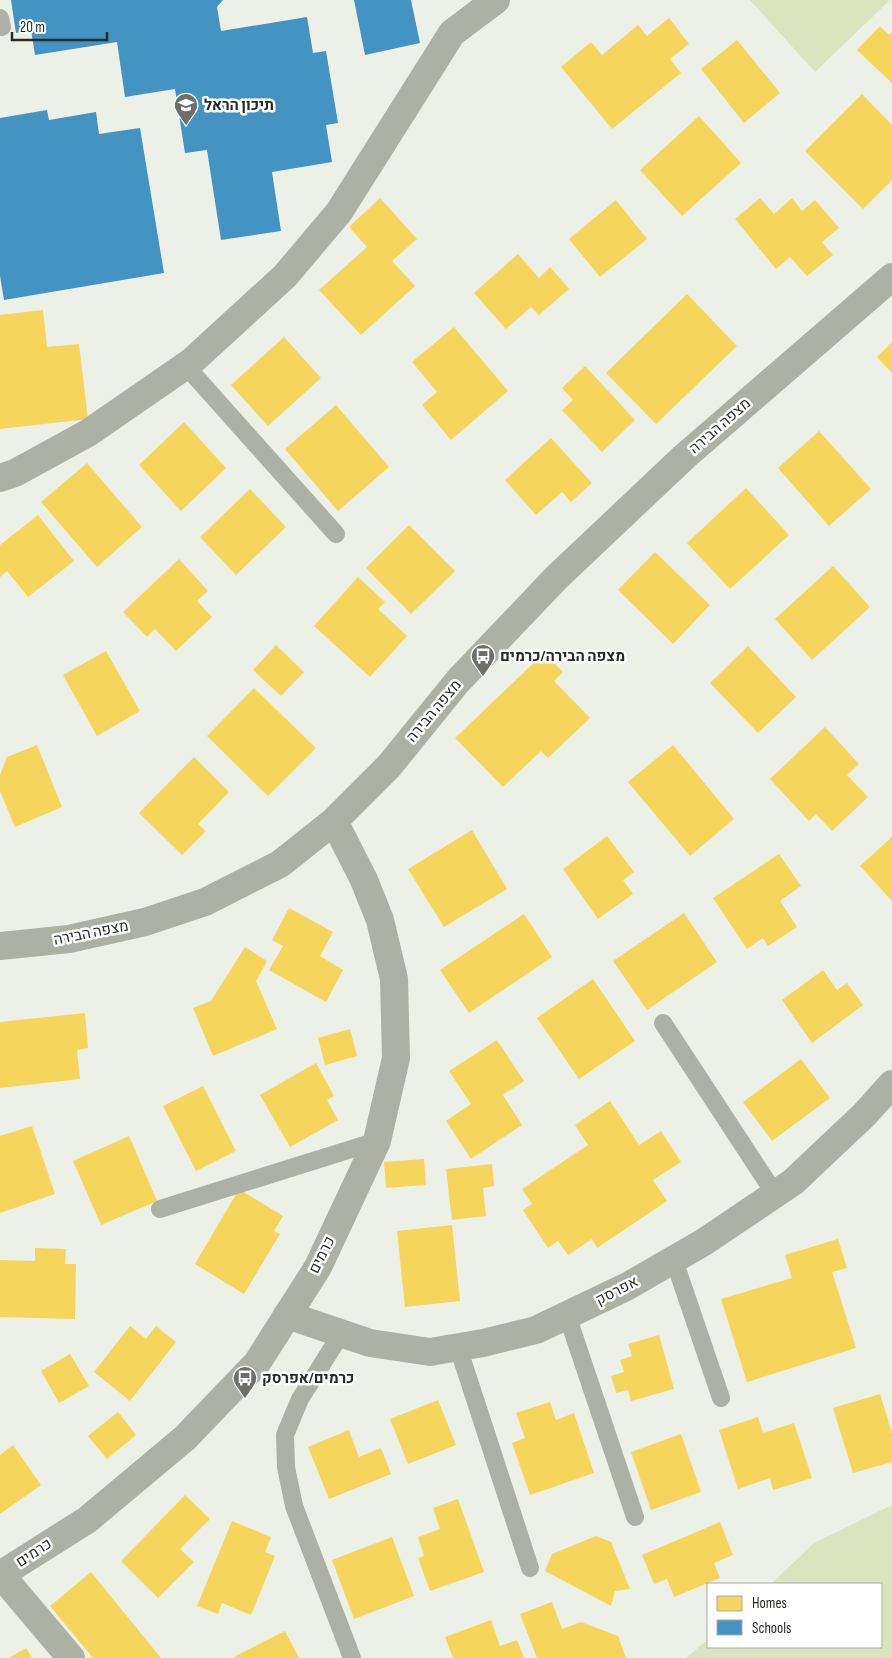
<svg xmlns="http://www.w3.org/2000/svg" width="892" height="1658" font-family="'Sofia Sans Condensed',Heebo,sans-serif">
<style>
.green{fill:#dce4bf}
.homes{fill:#f6d55c}
.schools{fill:#4393c3}
.lines{fill:none;stroke-linecap:round;stroke-linejoin:round}
.service{stroke:#adb0a5;stroke-width:18}
.minor{stroke:#adb0a5;stroke-width:28}
.tertiary{stroke:#adb0a5;stroke-width:28}
.labels{text-anchor:middle;dominant-baseline:central;stroke-width:5;stroke-linejoin:round;paint-order:stroke}
.poi-label{font-size:15px;font-weight:bold;fill:#282a24;stroke:#fff;text-anchor:start}
.street-label{font-size:15px;fill:#282a24;stroke:#fff}
</style>
<rect width="100%" height="100%" fill="#edf0e6"/>
<path class="green" d="M 750,0 L 890,0 L 815,72 Z
M 892,1505 L 892,1658 L 686,1658 L 708,1639 L 708,1647 L 881,1647 L 881,1584 L 771,1584 L 814,1543 Z"/>
<path class="homes" d="M 669,18 L 689,44 L 670,59 L 681,73 L 612,129 L 561,67 L 591,42 L 602,55 L 638,25 L 647,36 Z
M 880,26 L 889,35 L 892,32 L 892,83 L 857,50 Z
M 737,40 L 780,93 L 744,123 L 701,69 Z
M 862,94 L 892,125 L 892,180 L 863,209 L 805,151 Z
M 699,116 L 741,163 L 682,216 L 640,170 Z
M 380,198 L 417,239 L 392,261 L 415,286 L 361,335 L 319,290 L 367,247 L 349,227 Z
M 760,198 L 774,214 L 792,198 L 802,211 L 815,200 L 839,228 L 822,242 L 833,255 L 807,276 L 790,257 L 776,269 L 735,219 Z
M 616,200 L 647,239 L 600,277 L 569,239 Z
M 518,254 L 539,278 L 550,267 L 569,289 L 539,315 L 531,307 L 506,329 L 474,293 Z
M 687,294 L 737,346 L 656,424 L 606,373 Z
M 43,310 L 47,347 L 79,344 L 88,419 L 0,429 L 0,315 Z
M 454,327 L 508,391 L 451,440 L 422,405 L 437,392 L 412,362 Z
M 284,337 L 321,378 L 268,426 L 231,385 Z
M 892,342 L 892,373 L 877,357 Z
M 585,366 L 635,420 L 602,452 L 562,410 L 573,400 L 562,388 Z
M 336,405 L 389,467 L 338,511 L 285,449 Z
M 184,422 L 226,468 L 181,511 L 139,465 Z
M 819,431 L 871,489 L 829,526 L 778,468 Z
M 551,438 L 592,483 L 571,502 L 562,492 L 536,515 L 505,480 Z
M 87,463 L 142,527 L 97,567 L 41,502 Z
M 746,488 L 789,535 L 730,589 L 687,543 Z
M 250,489 L 286,527 L 236,575 L 200,537 Z
M 38,515 L 74,561 L 28,597 L 7,571 L 0,577 L 0,545 Z
M 409,525 L 455,571 L 411,614 L 366,568 Z
M 655,552 L 710,605 L 673,644 L 618,590 Z
M 179,559 L 208,591 L 197,601 L 212,617 L 176,651 L 155,629 L 147,637 L 123,612 Z
M 833,566 L 870,607 L 812,660 L 775,619 Z
M 358,577 L 385,602 L 378,609 L 407,636 L 370,677 L 314,626 Z
M 276,645 L 304,672 L 281,696 L 253,670 Z
M 748,646 L 796,697 L 758,733 L 710,683 Z
M 106,651 L 140,711 L 97,736 L 63,675 Z
M 544,653 L 563,672 L 554,681 L 590,718 L 548,758 L 541,751 L 503,787 L 455,738 Z
M 254,688 L 316,748 L 268,796 L 207,736 Z
M 825,727 L 859,764 L 847,775 L 868,797 L 832,831 L 816,814 L 809,821 L 770,779 Z
M 37,745 L 62,807 L 15,827 L 0,791 L 0,775 L 7,757 Z
M 673,745 L 734,819 L 690,856 L 628,782 Z
M 194,757 L 229,792 L 198,824 L 206,831 L 182,855 L 139,813 Z
M 472,830 L 507,889 L 444,927 L 408,869 Z
M 607,836 L 634,872 L 623,880 L 633,894 L 598,919 L 563,869 Z
M 892,837 L 892,901 L 860,866 Z
M 779,854 L 801,886 L 780,901 L 797,927 L 768,946 L 763,938 L 747,949 L 713,898 Z
M 289,908 L 333,932 L 320,956 L 343,970 L 326,1002 L 269,970 L 283,946 L 272,940 Z
M 684,913 L 717,962 L 647,1010 L 613,961 Z
M 524,914 L 552,957 L 469,1013 L 440,970 Z
M 245,947 L 267,961 L 256,981 L 277,1029 L 213,1056 L 193,1008 L 211,1001 Z
M 823,970 L 837,990 L 847,983 L 863,1005 L 812,1043 L 782,1000 Z
M 593,979 L 635,1041 L 579,1079 L 537,1018 Z
M 85,1013 L 88,1048 L 77,1050 L 80,1079 L 0,1088 L 0,1022 Z
M 350,1029 L 357,1056 L 325,1065 L 318,1038 Z
M 497,1040 L 524,1081 L 503,1095 L 522,1125 L 471,1159 L 446,1121 L 471,1104 L 449,1071 Z
M 801,1059 L 830,1098 L 772,1141 L 743,1102 Z
M 316,1063 L 334,1096 L 327,1100 L 338,1120 L 290,1147 L 260,1095 Z
M 203,1086 L 236,1151 L 196,1171 L 163,1106 Z
M 610,1101 L 639,1145 L 661,1131 L 681,1162 L 653,1180 L 667,1201 L 597,1248 L 592,1239 L 568,1255 L 558,1241 L 548,1248 L 523,1210 L 532,1204 L 522,1189 L 588,1145 L 575,1125 Z
M 32,1126 L 55,1194 L 0,1213 L 0,1136 Z
M 129,1136 L 157,1201 L 101,1225 L 73,1161 Z
M 424,1159 L 426,1185 L 386,1188 L 384,1162 Z
M 492,1164 L 494,1186 L 483,1188 L 486,1216 L 452,1220 L 446,1169 Z
M 239,1189 L 283,1216 L 274,1231 L 280,1234 L 244,1294 L 195,1264 Z
M 452,1225 L 460,1301 L 405,1307 L 397,1231 Z
M 838,1239 L 847,1268 L 832,1272 L 856,1348 L 747,1382 L 721,1299 L 792,1278 L 785,1255 Z
M 35,1248 L 66,1249 L 65,1264 L 76,1264 L 75,1319 L 0,1317 L 0,1260 L 35,1261 Z
M 130,1326 L 146,1339 L 156,1326 L 176,1342 L 130,1401 L 94,1372 Z
M 659,1335 L 674,1389 L 631,1401 L 628,1390 L 616,1393 L 611,1376 L 624,1372 L 620,1360 L 632,1356 L 628,1344 Z
M 70,1354 L 89,1386 L 59,1403 L 41,1371 Z
M 880,1394 L 892,1433 L 892,1462 L 853,1473 L 833,1408 Z
M 438,1400 L 456,1445 L 408,1464 L 390,1419 Z
M 550,1402 L 556,1420 L 574,1413 L 594,1473 L 530,1495 L 512,1443 L 525,1438 L 516,1413 Z
M 118,1412 L 136,1435 L 107,1459 L 88,1436 Z
M 758,1417 L 763,1433 L 794,1423 L 812,1478 L 773,1490 L 770,1478 L 738,1489 L 719,1430 Z
M 349,1430 L 359,1457 L 381,1448 L 391,1474 L 329,1499 L 308,1447 Z
M 681,1434 L 701,1492 L 651,1510 L 631,1452 Z
M 13,1445 L 41,1485 L 0,1514 L 0,1455 Z
M 185,1495 L 210,1519 L 180,1549 L 194,1562 L 158,1598 L 121,1561 Z
M 458,1499 L 484,1572 L 430,1591 L 418,1558 L 424,1556 L 418,1537 L 440,1529 L 433,1508 Z
M 232,1521 L 271,1537 L 265,1552 L 275,1556 L 251,1615 L 222,1603 L 218,1614 L 197,1606 Z
M 720,1522 L 733,1555 L 714,1563 L 720,1578 L 674,1597 L 667,1579 L 654,1584 L 642,1555 Z
M 596,1536 L 611,1542 L 630,1589 L 615,1591 L 611,1606 L 545,1571 L 552,1554 Z
M 392,1537 L 414,1596 L 354,1619 L 332,1560 Z
M 91,1572 L 161,1658 L 93,1658 L 50,1606 Z
M 552,1602 L 562,1629 L 581,1622 L 618,1636 L 626,1658 L 537,1658 L 520,1614 Z
M 491,1620 L 500,1646 L 517,1640 L 524,1658 L 453,1658 L 445,1637 Z
M 285,1631 L 299,1658 L 232,1658 Z
M 26,1648 L 32,1658 L 9,1658 Z"/>
<path class="schools" d="M 11,0 L 223,0 L 217,7 L 221,31 L 307,17 L 313,53 L 326,51 L 338,123 L 326,125 L 332,162 L 272,172 L 281,231 L 221,240 L 207,150 L 185,153 L 175,89 L 125,97 L 117,42 L 35,55 L 31,30 L 16,33 Z
M 354,0 L 411,0 L 420,43 L 365,55 Z
M 47,110 L 49,120 L 96,112 L 99,134 L 140,128 L 164,273 L 4,300 L 0,276 L 0,118 Z"/>
<g class="lines">
<path class="service" d="M 0,18 L 2,27
M 186,366 L 336,534
M 663,1023 L 775,1194
M 160,1209 L 377,1141
M 674,1260 L 721,1398
M 567,1315 L 635,1517
M 341,1334 L 300,1399 L 285,1435 L 286,1467 L 294,1506 L 352,1658
M 458,1347 L 530,1568"/>
<path class="minor" d="M 0,478 L 15,473 L 88,433 L 191,362 L 285,276 L 339,212 L 452,33 L 496,0
M 287,1315 L 370,1343 L 430,1352 L 483,1343 L 536,1330 L 628,1286 L 704,1242 L 793,1182 L 864,1115 L 892,1084
M 1,1575 L 71,1658"/>
<path class="tertiary" d="M 0,946 L 69,939 L 145,922 L 205,902 L 280,864 L 334,821 L 389,766 L 458,681 L 556,578 L 684,457 L 892,277
M 0,1575 L 87,1520 L 185,1438 L 257,1363 L 318,1267 L 377,1141 L 396,1058 L 394,979 L 380,920 L 364,880 L 334,821"/>
</g>
<defs>
<g id="school-pin" transform="scale(1.25)"><path d="M0 17L-7.5 6A9.5 9.5 0 1 1 7.5 6Z" fill="#6d6f68" stroke="#fff"/><path d="M0-5L7-2L0 1L-7-2ZM-4 1L0 2.5L4 1V4Q0 6-4 4Z" fill="#fff"/></g>
<g id="bus-pin" transform="scale(1.25)"><path d="M0 17L-7.5 6A9.5 9.5 0 1 1 7.5 6Z" fill="#6d6f68" stroke="#fff"/><path d="M-5-6H5V4H4V6H2V4H-2V6H-4V4H-5ZM-3.5-4V0h7V-4ZM-3.5 1.2v1.5H-2V1.2ZM2 1.2v1.5H3.5V1.2Z" fill="#fff"/></g>
</defs>
<g fill-rule="evenodd">
<use href="#school-pin" x="186" y="105"/>
<use href="#bus-pin" x="483" y="656"/>
<use href="#bus-pin" x="245" y="1378"/>
</g>
<g class="labels">
<g class="poi-label">
<text x="204" y="105">תיכון הראל</text>
<text x="500" y="656">מצפה הבירה/כרמים</text>
<text x="262" y="1378">כרמים/אפרסק</text>
</g>
<g class="street-label">
<text transform="translate(720 426) rotate(-41)">מצפה הבירה</text>
<text transform="translate(434 711) rotate(-50)">מצפה הבירה</text>
<text transform="translate(91 933) rotate(-11)">מצפה הבירה</text>
<text transform="translate(322 1255) rotate(-63)">כרמים</text>
<text transform="translate(617 1291) rotate(-27)">אפרסק</text>
<text transform="translate(34 1553) rotate(-33)">כרמים</text>
</g>
</g>
<rect x="707" y="1583" width="175" height="65" fill="#ffffff" stroke="#a9aaa7"/>
<rect x="717" y="1596" width="25" height="15" fill="#f6d55c" stroke="#a9aaa7"/>
<text x="752" y="1608" font-size="15" fill="#282a24">Homes</text>
<rect x="717" y="1620" width="25" height="15" fill="#4393c3" stroke="#a9aaa7"/>
<text x="752" y="1633" font-size="15" fill="#282a24">Schools</text>
<path d="M12 32v8h95v-8" fill="none" stroke="#282a24" stroke-width="2.5"/>
<text x="20" y="32" font-size="15" fill="#282a24" stroke="#ffffff" stroke-width="4" paint-order="stroke">20 m</text>
</svg>
